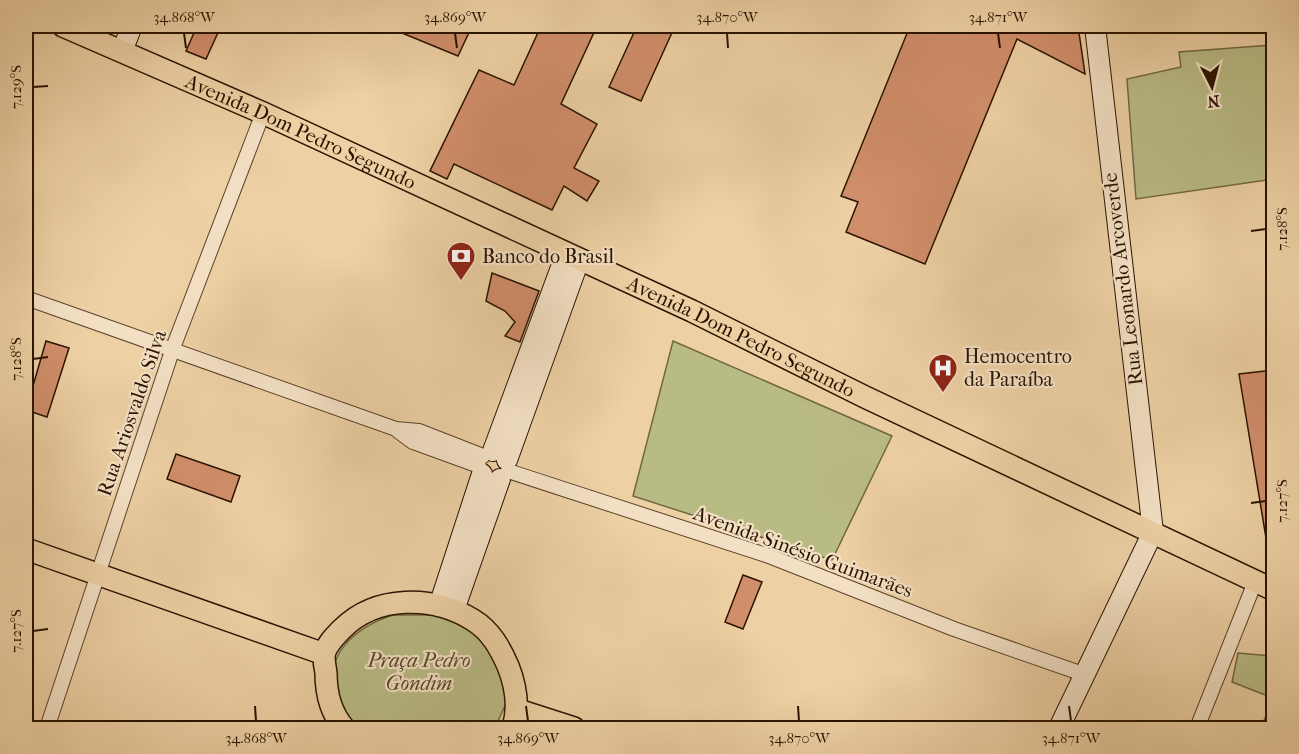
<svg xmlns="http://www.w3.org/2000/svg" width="1299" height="754" font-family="'IM FELL French Canon',serif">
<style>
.green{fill:#b9bb85;stroke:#726742;stroke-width:1.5}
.building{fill:#d18e6b;stroke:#2a1300;stroke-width:1.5}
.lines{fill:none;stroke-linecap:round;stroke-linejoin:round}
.street-casing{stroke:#5b4229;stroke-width:16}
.secondary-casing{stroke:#2a1300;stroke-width:22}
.primary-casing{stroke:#2a1300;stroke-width:24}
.street{stroke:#f3e0c4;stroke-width:14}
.secondary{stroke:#f3e0c4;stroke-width:20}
.primary{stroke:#edd0a4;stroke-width:21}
.ticks{fill:none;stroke:#2a1300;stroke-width:2}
.labels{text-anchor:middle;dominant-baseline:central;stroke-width:4.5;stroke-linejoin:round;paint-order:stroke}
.street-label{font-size:20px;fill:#2a1300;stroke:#f3e0c4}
.poi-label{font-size:20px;fill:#2a1300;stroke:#f3e0c4;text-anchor:start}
.park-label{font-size:20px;font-style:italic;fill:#554528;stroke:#f3e0c4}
.neatline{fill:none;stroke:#2a1300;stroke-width:2}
.ticks-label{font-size:15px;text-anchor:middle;fill:#2a1300}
</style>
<rect width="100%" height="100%" fill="#edd0a4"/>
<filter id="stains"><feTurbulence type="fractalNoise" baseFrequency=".00333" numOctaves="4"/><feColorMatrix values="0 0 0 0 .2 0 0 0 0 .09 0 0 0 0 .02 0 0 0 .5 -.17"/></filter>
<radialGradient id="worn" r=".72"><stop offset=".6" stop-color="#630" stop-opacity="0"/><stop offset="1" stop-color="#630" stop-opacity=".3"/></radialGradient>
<path class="green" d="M 1273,45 L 1273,179 L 1136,199 L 1127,79 L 1181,67 L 1179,52 Z
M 673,341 L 892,436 L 832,560 L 633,496 Z
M 393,615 L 433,615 L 468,624 L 495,649 L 507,701 L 495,728 L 353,728 C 347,718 332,699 331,687 C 330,648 359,626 393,615 Z
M 1238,653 L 1273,656 L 1273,727 L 1263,723 L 1273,698 L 1232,682 Z"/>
<path class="building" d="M 197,26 L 221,26 L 206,59 L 186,51 Z
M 385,26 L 472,26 L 458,56 Z
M 541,26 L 597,26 L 561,104 L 597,124 L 574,168 L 599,181 L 587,201 L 564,186 L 552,210 L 454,164 L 447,179 L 430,171 L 479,70 L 514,85 Z
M 637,26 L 675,26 L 641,101 L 609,87 Z
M 910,26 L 1078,26 L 1085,74 L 1017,39 L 925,264 L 846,232 L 858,202 L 841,196 Z
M 492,273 L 539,291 L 520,342 L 505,336 L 515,322 L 505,311 L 486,301 Z
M 46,341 L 69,348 L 47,417 L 26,410 Z
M 1274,370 L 1274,537 L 1266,538 L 1239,374 Z
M 176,454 L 240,476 L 231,502 L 167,479 Z
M 743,575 L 762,582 L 743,629 L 725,622 Z"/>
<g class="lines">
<g class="street-casing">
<path id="street" d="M 26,298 L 396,429 L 419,431 L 483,456
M 398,431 L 413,442 L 479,466
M 508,471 L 769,556 L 954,629 L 1083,674
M 47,728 L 173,348 L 263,113
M 1197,728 L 1255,582"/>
</g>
<g class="secondary-casing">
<path id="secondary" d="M 122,51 L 132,26
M 493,451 L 566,254
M 507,460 L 579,260
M 439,606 L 482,474
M 454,610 L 500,479
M 1059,728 L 1153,532 L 1095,26"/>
</g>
<g class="primary-casing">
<g id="primary">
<path id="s1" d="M 63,26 L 263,113 L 692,311 L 865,397 L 1274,590"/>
<path d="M 26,549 L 324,654"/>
<path d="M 518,710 L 574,728"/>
<path d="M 344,728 C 331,713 326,694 326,673 C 325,668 324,661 324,655 C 326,645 335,636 342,629 C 376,595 433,595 473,620 C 491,631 500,648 508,666 C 516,686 519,708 513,728"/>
</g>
</g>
<use href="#street" class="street"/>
<use href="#secondary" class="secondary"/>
<use href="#primary" class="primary"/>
</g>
<path class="ticks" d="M 184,33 L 186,48M 455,33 L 457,48M 727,33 L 728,48M 998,33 L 1000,48M 33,87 L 48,86M 1251,231 L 1266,229M 33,359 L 48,357M 1251,503 L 1266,501M 33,631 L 48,629M 255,706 L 256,721M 526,706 L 528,721M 798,706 L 799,721M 1069,706 L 1071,721"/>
<defs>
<g id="bank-pin" transform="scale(1.5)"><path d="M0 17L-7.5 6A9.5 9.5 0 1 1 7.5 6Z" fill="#8f2418" stroke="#f3e0c4"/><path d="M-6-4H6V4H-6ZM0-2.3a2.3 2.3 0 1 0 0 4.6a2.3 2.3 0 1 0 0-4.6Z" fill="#fff"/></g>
<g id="hospital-pin" transform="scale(1.5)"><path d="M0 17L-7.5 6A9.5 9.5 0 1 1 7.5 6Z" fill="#8f2418" stroke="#f3e0c4"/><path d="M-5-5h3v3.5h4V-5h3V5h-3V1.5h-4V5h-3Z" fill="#fff"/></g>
</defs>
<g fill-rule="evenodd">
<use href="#bank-pin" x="461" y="256"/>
<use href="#hospital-pin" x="943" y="368"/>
</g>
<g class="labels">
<g class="street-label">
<text stroke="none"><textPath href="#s1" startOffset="260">Avenida Dom Pedro Segundo</textPath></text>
<text transform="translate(1123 279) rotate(-97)">Rua Leonardo Arcoverde</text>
<text stroke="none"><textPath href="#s1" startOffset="746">Avenida Dom Pedro Segundo</textPath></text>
<text transform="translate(132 413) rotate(-71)">Rua Ariosvaldo Silva</text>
<text transform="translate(803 552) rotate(20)">Avenida Sinésio Guimarães</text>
</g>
<g class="poi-label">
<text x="482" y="256">Banco do Brasil</text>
<text x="964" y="356">Hemocentro<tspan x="964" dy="23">da Paraíba</tspan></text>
</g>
<g class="park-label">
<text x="419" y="660">Praça Pedro<tspan x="419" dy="23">Gondim</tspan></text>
</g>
</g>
<rect width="1299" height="754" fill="none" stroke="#edd0a4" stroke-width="66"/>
<g transform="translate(1212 87) rotate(174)" stroke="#f3e0c4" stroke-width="4.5" paint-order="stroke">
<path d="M0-4.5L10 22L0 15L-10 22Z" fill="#2a1300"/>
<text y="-9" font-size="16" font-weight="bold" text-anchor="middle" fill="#2a1300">N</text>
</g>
<rect x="33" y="33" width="1233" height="688" class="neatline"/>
<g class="ticks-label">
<text x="184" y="22">34.868°W</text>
<text x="455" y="22">34.869°W</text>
<text x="727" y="22">34.870°W</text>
<text x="998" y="22">34.871°W</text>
<text transform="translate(16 87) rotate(-90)" y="5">7.129°S</text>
<text transform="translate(1282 229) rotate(-90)" y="5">7.128°S</text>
<text transform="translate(16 359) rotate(-90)" y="5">7.128°S</text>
<text transform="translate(1282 501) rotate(-90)" y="5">7.127°S</text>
<text transform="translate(16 631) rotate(-90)" y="5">7.127°S</text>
<text x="256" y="743">34.868°W</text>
<text x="528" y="743">34.869°W</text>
<text x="799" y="743">34.870°W</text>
<text x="1071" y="743">34.871°W</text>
</g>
<rect width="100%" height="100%" filter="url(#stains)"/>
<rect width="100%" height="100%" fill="url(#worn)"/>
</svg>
